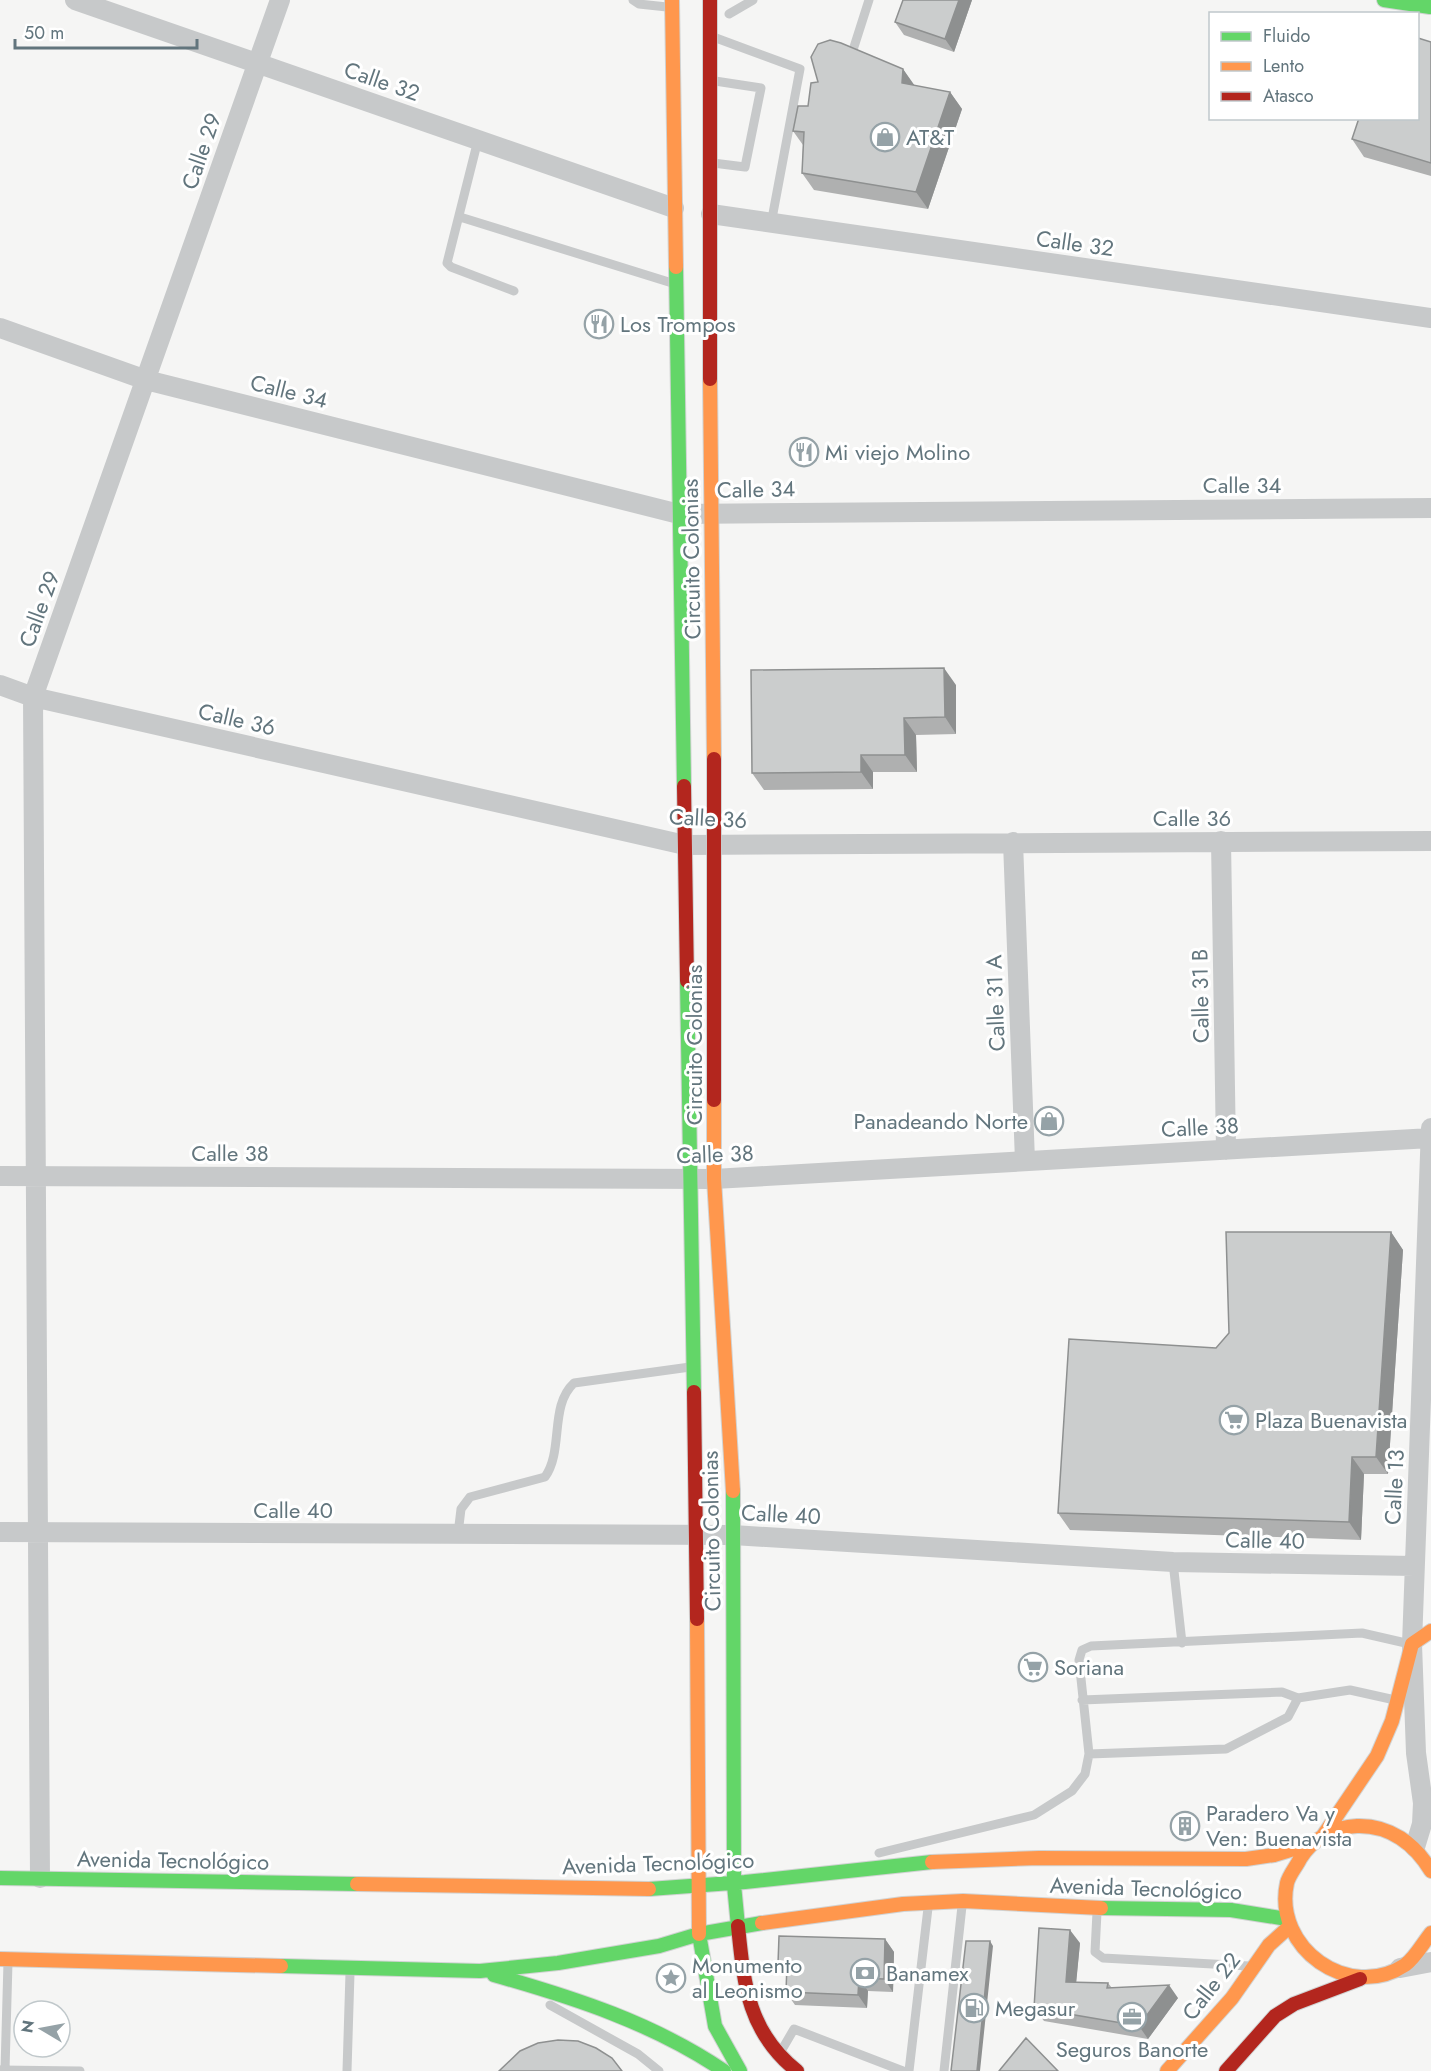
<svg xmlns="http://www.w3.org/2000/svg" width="1431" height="2071" font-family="Jost,sans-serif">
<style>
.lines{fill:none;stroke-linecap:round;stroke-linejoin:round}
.fast-casing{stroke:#d1d3d3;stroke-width:16}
.slow-casing{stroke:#d1d3d3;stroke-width:16}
.jam-casing{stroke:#d1d3d3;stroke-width:16}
.lane{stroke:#c7c9ca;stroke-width:9}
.street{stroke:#c7c9ca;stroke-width:20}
.fast{stroke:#63d668;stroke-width:14}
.slow{stroke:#ff974d;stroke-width:14}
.jam{stroke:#b3261e;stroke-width:14}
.wall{fill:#afb0b0}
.shaded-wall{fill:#8e9090}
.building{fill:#cbcdcd;stroke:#8e9090;stroke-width:1.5}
.labels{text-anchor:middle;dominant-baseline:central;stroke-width:6;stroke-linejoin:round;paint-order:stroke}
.street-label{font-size:22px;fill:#62757d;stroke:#fff}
.poi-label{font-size:22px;fill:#62757d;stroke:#fff;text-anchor:start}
</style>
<rect width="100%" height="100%" fill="#f5f5f4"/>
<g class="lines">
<g class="fast-casing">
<path id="fast" d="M 1384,0 L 1430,7
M 676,267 L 684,786
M 687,981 L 694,1392
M 733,1491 L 734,1885 L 738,1926
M 0,1878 L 357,1884
M 649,1889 L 745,1882 L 932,1862
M 1101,1908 L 1231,1910 L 1287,1919
M 699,1934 L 715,2026 L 740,2071
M 281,1966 L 480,1971 L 558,1963 L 659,1946 L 699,1934 L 762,1923
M 494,1975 C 575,1998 653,2023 724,2071"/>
</g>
<g class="slow-casing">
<path id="slow" d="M 672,0 L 676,267
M 710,379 L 714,759
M 714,1100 L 714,1179 L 733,1491
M 697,1619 L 699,1934
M 1323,1836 L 1377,1756 L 1392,1721 L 1412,1644 L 1431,1631
M 932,1862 L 1039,1858 L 1246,1859 L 1274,1855 L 1313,1843
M 1431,1871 C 1415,1844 1390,1825 1357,1826 C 1334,1827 1312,1839 1300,1859 C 1296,1867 1289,1875 1287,1883 C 1273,1948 1349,2002 1405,1965 C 1415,1958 1423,1943 1431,1933
M 357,1884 L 649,1889
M 762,1923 L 903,1904 L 963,1901 L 1101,1908
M 0,1959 L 281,1966
M 1167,2071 L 1232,1998 L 1269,1945 L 1289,1927"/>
</g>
<g class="jam-casing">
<path id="jam" d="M 710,0 L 710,379
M 714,759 L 714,1100
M 684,786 L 687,981
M 694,1392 L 697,1619
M 738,1926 C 744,1985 748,2032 797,2071
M 1226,2071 L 1275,2016 L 1294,2004 L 1360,1979"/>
</g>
<path class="lane" d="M 633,0 L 639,4 L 667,7
M 729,14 L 753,0
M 716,38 L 800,69 L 771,224
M 853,50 L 869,0
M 478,140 L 447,263 L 451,267 L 514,291
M 713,163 L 745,167 L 761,88 L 715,81
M 460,217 L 672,283
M 458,1534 L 461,1509 L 470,1497 L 545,1477 C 564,1450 549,1406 574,1383 L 690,1367
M 1173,1562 L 1182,1643
M 1082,1700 L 1282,1692 L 1298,1698 L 1350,1690 L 1395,1700
M 1089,1754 L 1226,1749 L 1288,1717 L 1298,1698
M 879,1853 L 1034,1815 L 1072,1791 L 1085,1774 L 1089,1754 L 1079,1660 L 1082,1650 L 1091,1646 L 1362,1633 L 1410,1644
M 1097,1912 L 1095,1952 L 1103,1958 L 1249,1966
M 550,2005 L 638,2054 L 659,2071
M 780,2053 L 794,2029 L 903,2071
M 0,2070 L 80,2071
M 5,2070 L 8,1962
M 347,2071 L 350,1973
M 909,2071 L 928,1908
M 944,2071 L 962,1906"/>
<path class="street" d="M 75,0 L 674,208
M 711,214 L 1431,318
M 0,328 L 146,380 L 679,514 L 1431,508
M 0,685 L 33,697 L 685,845 L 1431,841
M 1221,841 L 1226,1150
M 1013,842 L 1025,1161
M 0,1176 L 714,1179 L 1431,1138
M 0,1532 L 733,1535 L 1173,1562 L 1414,1566
M 1415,1847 L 1422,1824 L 1423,1803 L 1416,1753 L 1412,1644 L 1431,1128
M 40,1878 L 33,697 L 280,0
M 1400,1968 L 1431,1962"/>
<use href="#fast" class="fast"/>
<use href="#slow" class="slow"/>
<use href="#jam" class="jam"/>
</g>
<path class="wall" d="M 903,0 L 972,0 L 954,52 L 904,35 L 895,22 Z
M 1431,42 L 1431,176 L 1364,157 L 1352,139 Z
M 903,69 L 914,86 L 950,92 L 962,109 L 928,209 L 814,190 L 802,173 L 803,145 L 793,131 L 808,106 Z
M 956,685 L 956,734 L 916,735 L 917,772 L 873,772 L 873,789 L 764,790 L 752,773 Z
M 1391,1232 L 1403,1250 L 1388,1474 L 1364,1474 L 1361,1540 L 1070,1530 L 1058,1513 L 1216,1348 Z
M 885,1939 L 894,1952 L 893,1992 L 868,1991 L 867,2008 L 795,2005 L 786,1992 L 786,1976 L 778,1964 Z
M 1080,1943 L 1076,1982 L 1108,1983 L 1112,1988 L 1178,1998 L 1148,2039 L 1044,2021 L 1034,2008 Z"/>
<path class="shaded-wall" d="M 959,0 L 972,0 L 954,52 L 945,39 Z
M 903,69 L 915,86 L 902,83 Z
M 950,92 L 962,109 L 928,209 L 916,192 Z
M 944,668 L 956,685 L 956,734 L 945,717 Z
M 904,718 L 916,735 L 917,772 L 905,755 Z
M 861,755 L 873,772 L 873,789 L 861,772 Z
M 1391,1232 L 1403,1250 L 1388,1474 L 1376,1457 Z
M 1352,1457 L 1364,1474 L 1361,1540 L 1349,1522 Z
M 1070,1930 L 1080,1943 L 1075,1995 L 1066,1982 Z
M 885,1939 L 894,1952 L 893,1992 L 884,1979 Z
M 990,1941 L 993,1946 L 980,2071 L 977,2071 Z
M 859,1978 L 868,1991 L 867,2008 L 858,1995 Z
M 1169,1985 L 1178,1998 L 1148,2039 L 1139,2026 Z"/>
<path class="building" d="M 903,0 L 959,0 L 945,39 L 895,22 Z
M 1418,38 L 1431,42 L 1431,163 L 1352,139 L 1359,118 L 1418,118 Z
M 830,40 L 841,43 L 903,69 L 902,83 L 950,92 L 916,192 L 802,173 L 804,132 L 793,131 L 798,106 L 808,106 L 811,83 L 818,82 L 811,57 L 818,44 Z
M 944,668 L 945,717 L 904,718 L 905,755 L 861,755 L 861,772 L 752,773 L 751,670 Z
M 1226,1232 L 1391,1232 L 1376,1457 L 1352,1457 L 1349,1522 L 1058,1513 L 1069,1339 L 1216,1348 L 1229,1333 Z
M 1039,1928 L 1070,1930 L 1066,1982 L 1108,1983 L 1107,1988 L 1169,1985 L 1139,2026 L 1034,2008 Z
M 779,1936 L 885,1939 L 884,1979 L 859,1978 L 858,1995 L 786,1992 L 787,1964 L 778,1964 Z
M 966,1941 L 990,1941 L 977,2071 L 951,2071 Z
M 1026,2038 L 1058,2071 L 999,2071 Z
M 558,2040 L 578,2041 L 596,2048 L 612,2058 L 622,2071 L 499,2071 L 520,2051 L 538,2043 Z"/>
<defs>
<g id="shop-ring" transform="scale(1.5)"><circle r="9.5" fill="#fff" stroke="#95a2a7" stroke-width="1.5"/><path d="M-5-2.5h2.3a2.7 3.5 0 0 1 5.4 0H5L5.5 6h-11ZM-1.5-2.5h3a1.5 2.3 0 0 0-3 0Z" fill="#95a2a7"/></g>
<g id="restaurant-ring" transform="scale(1.5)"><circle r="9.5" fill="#fff" stroke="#95a2a7" stroke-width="1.5"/><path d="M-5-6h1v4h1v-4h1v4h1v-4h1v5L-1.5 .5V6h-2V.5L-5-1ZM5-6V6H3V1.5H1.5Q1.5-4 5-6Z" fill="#95a2a7"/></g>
<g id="supermarket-ring" transform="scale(1.5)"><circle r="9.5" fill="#fff" stroke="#95a2a7" stroke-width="1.5"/><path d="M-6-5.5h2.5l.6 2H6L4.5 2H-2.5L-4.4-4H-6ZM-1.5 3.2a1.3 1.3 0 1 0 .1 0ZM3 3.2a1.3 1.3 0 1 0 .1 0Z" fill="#95a2a7"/></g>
<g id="building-ring" transform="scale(1.5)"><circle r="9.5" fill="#fff" stroke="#95a2a7" stroke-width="1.5"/><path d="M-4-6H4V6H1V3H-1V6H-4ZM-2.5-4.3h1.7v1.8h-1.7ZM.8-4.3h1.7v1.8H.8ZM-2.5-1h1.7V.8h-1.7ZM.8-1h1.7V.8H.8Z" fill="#95a2a7"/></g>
<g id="bank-ring" transform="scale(1.5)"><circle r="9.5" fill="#fff" stroke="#95a2a7" stroke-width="1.5"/><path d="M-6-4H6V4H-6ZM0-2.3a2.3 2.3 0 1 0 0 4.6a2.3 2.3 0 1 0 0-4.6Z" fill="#95a2a7"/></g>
<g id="sight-ring" transform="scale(1.5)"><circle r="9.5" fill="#fff" stroke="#95a2a7" stroke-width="1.5"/><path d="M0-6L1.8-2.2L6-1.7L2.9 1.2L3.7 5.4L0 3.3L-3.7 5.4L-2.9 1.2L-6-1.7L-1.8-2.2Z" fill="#95a2a7"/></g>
<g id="fuel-ring" transform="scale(1.5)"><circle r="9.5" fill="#fff" stroke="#95a2a7" stroke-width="1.5"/><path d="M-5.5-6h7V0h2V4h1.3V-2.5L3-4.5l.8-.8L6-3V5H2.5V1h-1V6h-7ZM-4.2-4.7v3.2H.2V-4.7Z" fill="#95a2a7"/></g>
<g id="office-ring" transform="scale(1.5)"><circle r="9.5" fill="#fff" stroke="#95a2a7" stroke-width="1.5"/><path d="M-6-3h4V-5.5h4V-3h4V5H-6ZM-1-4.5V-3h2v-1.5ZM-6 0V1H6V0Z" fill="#95a2a7"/></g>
</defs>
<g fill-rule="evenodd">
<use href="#shop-ring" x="885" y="137"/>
<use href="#restaurant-ring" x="599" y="324"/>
<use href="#restaurant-ring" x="804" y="452"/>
<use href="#shop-ring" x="1049" y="1121"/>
<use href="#supermarket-ring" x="1234" y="1420"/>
<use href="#supermarket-ring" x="1033" y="1667"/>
<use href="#building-ring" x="1185" y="1826"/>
<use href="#bank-ring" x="865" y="1973"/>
<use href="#sight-ring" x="671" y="1978"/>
<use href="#fuel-ring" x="974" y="2008"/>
<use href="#office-ring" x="1132" y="2017"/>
</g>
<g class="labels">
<g class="street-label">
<text transform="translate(382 81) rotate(19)">Calle 32</text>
<text transform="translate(201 151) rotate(-71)">Calle 29</text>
<text transform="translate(1075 243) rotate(8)">Calle 32</text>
<text transform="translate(289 391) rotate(14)">Calle 34</text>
<text x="1242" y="485">Calle 34</text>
<text transform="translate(756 489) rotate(-1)">Calle 34</text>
<text transform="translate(691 559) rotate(-91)">Circuito Colonias</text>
<text transform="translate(39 609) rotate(-70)">Calle 29</text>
<text transform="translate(237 719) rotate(13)">Calle 36</text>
<text transform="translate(708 818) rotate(3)">Calle 36</text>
<text x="1192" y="818">Calle 36</text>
<text transform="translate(1200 996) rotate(-91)">Calle 31 B</text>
<text transform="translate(995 1003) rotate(-92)">Calle 31 A</text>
<text transform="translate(694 1045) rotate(-90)">Circuito Colonias</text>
<text transform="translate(1200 1127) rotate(-3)">Calle 38</text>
<text x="230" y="1153">Calle 38</text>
<text transform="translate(715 1154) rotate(-2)">Calle 38</text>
<text transform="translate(1394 1487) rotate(-87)">Calle 13</text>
<text x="293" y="1510">Calle 40</text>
<text transform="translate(781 1514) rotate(3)">Calle 40</text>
<text transform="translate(711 1531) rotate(-91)">Circuito Colonias</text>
<text transform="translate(1265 1540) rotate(1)">Calle 40</text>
<text transform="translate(173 1860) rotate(1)">Avenida Tecnológico</text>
<text transform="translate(658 1863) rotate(-2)">Avenida Tecnológico</text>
<text transform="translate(1146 1888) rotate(2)">Avenida Tecnológico</text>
<text transform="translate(1211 1986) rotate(-52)">Calle 22</text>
</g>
<g class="poi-label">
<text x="906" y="137">AT&amp;T</text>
<text x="620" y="324">Los Trompos</text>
<text x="825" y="452">Mi viejo Molino</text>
<text x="1028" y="1121" text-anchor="end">Panadeando Norte</text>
<text x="1255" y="1420">Plaza Buenavista</text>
<text x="1054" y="1667">Soriana</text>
<text x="1206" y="1813">Paradero Va y<tspan x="1206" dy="25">Ven: Buenavista</tspan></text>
<text x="692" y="1965">Monumento<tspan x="692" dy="25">al Leonismo</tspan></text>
<text x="886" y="1973">Banamex</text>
<text x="995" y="2008">Megasur</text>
<text x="1132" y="2049" text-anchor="middle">Seguros Banorte</text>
</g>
</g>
<rect x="1209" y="12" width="210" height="108" fill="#ffffff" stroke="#c0c8cb" stroke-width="1.5"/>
<rect x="1221" y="32" width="30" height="9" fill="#63d668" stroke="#c0c8cb" stroke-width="1.5"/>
<text x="1263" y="42" font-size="18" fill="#62757d">Fluido</text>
<rect x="1221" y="62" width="30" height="9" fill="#ff974d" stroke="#c0c8cb" stroke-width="1.5"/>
<text x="1263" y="72" font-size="18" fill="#62757d">Lento</text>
<rect x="1221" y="92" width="30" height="9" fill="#b3261e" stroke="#c0c8cb" stroke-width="1.5"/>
<text x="1263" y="102" font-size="18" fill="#62757d">Atasco</text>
<g transform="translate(42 2029) rotate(280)"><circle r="28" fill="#ffffff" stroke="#c0c8cb" stroke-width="1.5"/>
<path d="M0-4.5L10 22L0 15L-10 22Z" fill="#95a2a7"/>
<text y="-9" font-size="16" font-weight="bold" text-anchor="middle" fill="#62757d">N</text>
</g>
<path d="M15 39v9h182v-9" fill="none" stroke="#62757d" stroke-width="3"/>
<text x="24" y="39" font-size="18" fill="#62757d" stroke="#ffffff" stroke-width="4.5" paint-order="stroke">50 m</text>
</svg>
